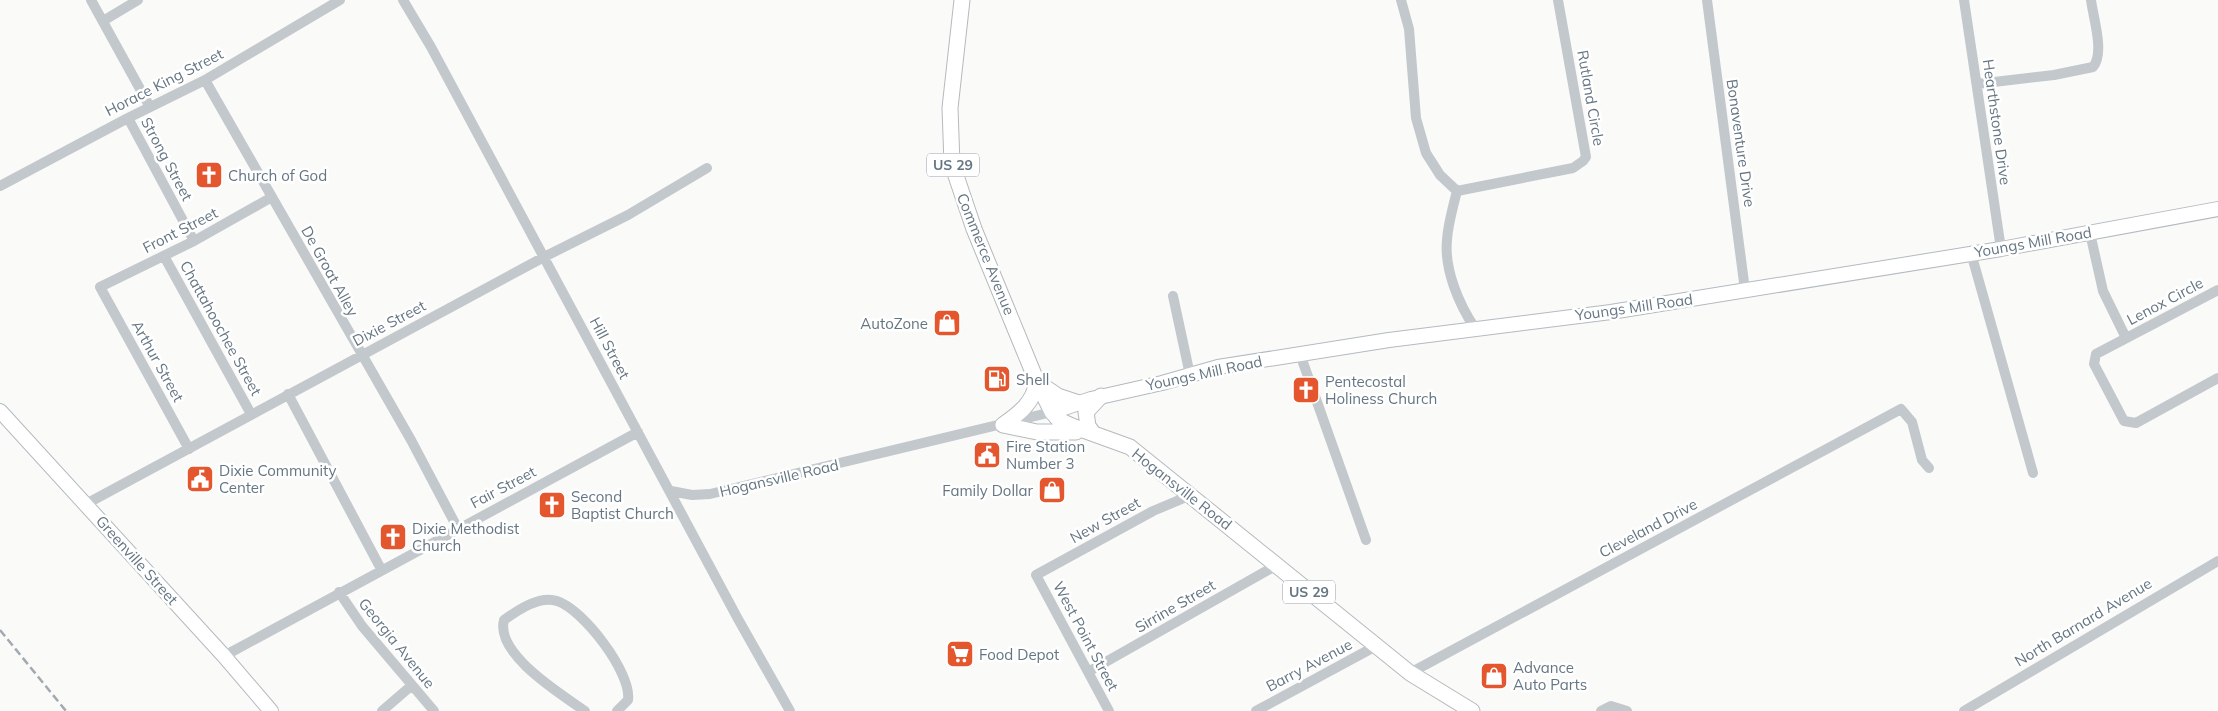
<svg xmlns="http://www.w3.org/2000/svg" width="2218" height="711" font-family="Mulish,sans-serif">
<style>
.lines{fill:none;stroke-linecap:round;stroke-linejoin:round}
.secondary-casing{stroke:#b3babf;stroke-width:16}
.primary-casing{stroke:#b5babe;stroke-width:17}
.street{stroke:#c3c8cc;stroke-width:10}
.secondary{stroke:#fff;stroke-width:14}
.primary{stroke:#fff;stroke-width:15}
.rail{stroke:#a2aab0;stroke-width:2.5;stroke-dasharray:8 4;stroke-linecap:butt}
.labels{text-anchor:middle;dominant-baseline:central;stroke-width:5;stroke-linejoin:round;paint-order:stroke}
.shield{fill:#fff;stroke:#939fa8;stroke-width:1}
.shield-label{font-size:14px;font-weight:bold;fill:#657683}
.street-label{font-size:15px;fill:#657683;stroke:#fff}
.poi-label{font-size:15px;fill:#657683;stroke:#fff;text-anchor:start}
</style>
<rect width="100%" height="100%" fill="#fafaf8"/>
<g class="lines">
<g class="secondary-casing">
<path id="secondary" d="M 0,411 L 224,656 L 271,711
M 1052,412 L 1091,399 L 1162,383 L 1218,367 L 1389,340 L 1611,312 L 2001,249 L 2218,209"/>
</g>
<g class="primary-casing">
<path id="primary" d="M 962,0 L 950,108 L 952,164 L 974,229 L 1037,382 L 1052,412 L 1059,420 L 1072,426 L 1130,447 L 1410,673 L 1472,711
M 1037,382 L 1058,396 L 1079,403
M 1003,425 L 1037,432 L 1076,432
M 1003,425 C 1020,413 1033,403 1037,382
M 1093,433 L 1088,426 L 1086,412 L 1101,396"/>
</g>
<path class="street" d="M 91,0 L 150,107
M 403,0 L 431,47 L 738,619 L 790,711
M 1401,0 L 1409,29 L 1416,118 L 1426,153 L 1440,175 L 1457,191 C 1453,207 1448,224 1447,240 C 1444,269 1459,305 1475,328
M 1707,0 L 1745,290
M 1964,0 L 2001,249
M 103,21 L 138,0
M 205,80 L 411,440 L 458,529
M 1977,84 L 2054,75 L 2093,67 C 2105,53 2093,17 2091,0
M 128,118 L 194,241
M 0,186 L 128,118 L 205,80 L 340,0
M 1457,191 L 1573,168 L 1583,161 L 1586,157 L 1558,0
M 2090,233 L 2103,291 L 2126,338
M 1971,253 L 2033,473
M 164,256 L 251,414
M 2218,290 L 2096,354 L 2094,364 L 2124,421 L 2136,423 L 2218,378
M 1173,296 L 1190,375
M 1300,354 L 1366,540
M 288,394 L 381,569
M 189,449 L 100,287 L 194,241 L 272,197
M 671,491 L 692,495 L 710,494 L 1052,412
M 86,504 L 544,257 L 628,215 L 707,168
M 339,592 L 362,626 L 434,711
M 224,656 L 638,432
M 1088,672 L 1277,565
M 1410,673 L 1901,409 L 1912,422 L 1922,460 L 1929,468
M 382,711 L 411,686
M 585,711 C 561,694 495,654 504,620 C 518,610 540,595 557,601 C 583,609 632,673 628,700 L 617,711
M 1109,711 L 1036,575 L 1153,511 L 1191,495
M 1256,711 L 1376,646
M 1601,711 L 1611,706 L 1627,711
M 1964,711 L 2218,561"/>
<use href="#secondary" class="secondary"/>
<use href="#primary" class="primary"/>
<path class="rail" d="M 0,630 L 66,711"/>
</g>
<defs>
<g id="church-square" transform="scale(1.4375)"><rect x="-9" y="-9" width="18" height="18" rx="4" fill="#e4572e" stroke="#fff"/><path d="M-1.2-6h2.4v3.5h3.3v2.4h-3.3V6h-2.4V-.1h-3.3v-2.4h3.3Z" fill="#fff"/></g>
<g id="shop-square" transform="scale(1.4375)"><rect x="-9" y="-9" width="18" height="18" rx="4" fill="#e4572e" stroke="#fff"/><path d="M-5-2.5h2.3a2.7 3.5 0 0 1 5.4 0H5L5.5 6h-11ZM-1.5-2.5h3a1.5 2.3 0 0 0-3 0Z" fill="#fff"/></g>
<g id="fuel-square" transform="scale(1.4375)"><rect x="-9" y="-9" width="18" height="18" rx="4" fill="#e4572e" stroke="#fff"/><path d="M-5.5-6h7V0h2V4h1.3V-2.5L3-4.5l.8-.8L6-3V5H2.5V1h-1V6h-7ZM-4.2-4.7v3.2H.2V-4.7Z" fill="#fff"/></g>
<g id="civic-square" transform="scale(1.4375)"><rect x="-9" y="-9" width="18" height="18" rx="4" fill="#e4572e" stroke="#fff"/><path d="M-.6-6.5H3V-4.5H.6V-3L4-1V1h2V6H-6V1h2V-1L-.6-3ZM-1.2 2.5V6h2.4V2.5Z" fill="#fff"/></g>
<g id="supermarket-square" transform="scale(1.4375)"><rect x="-9" y="-9" width="18" height="18" rx="4" fill="#e4572e" stroke="#fff"/><path d="M-6-5.5h2.5l.6 2H6L4.5 2H-2.5L-4.4-4H-6ZM-1.5 3.2a1.3 1.3 0 1 0 .1 0ZM3 3.2a1.3 1.3 0 1 0 .1 0Z" fill="#fff"/></g>
</defs>
<g fill-rule="evenodd">
<use href="#church-square" x="209" y="175"/>
<use href="#shop-square" x="947" y="323"/>
<use href="#fuel-square" x="997" y="379"/>
<use href="#church-square" x="1306" y="390"/>
<use href="#civic-square" x="987" y="455"/>
<use href="#civic-square" x="200" y="479"/>
<use href="#shop-square" x="1052" y="490"/>
<use href="#church-square" x="552" y="505"/>
<use href="#church-square" x="393" y="537"/>
<use href="#supermarket-square" x="960" y="654"/>
<use href="#shop-square" x="1494" y="676"/>
</g>
<g class="labels">
<g class="shield">
<rect x="927" y="153.5" width="52" height="23" rx="4"/>
<rect x="1283" y="580.5" width="52" height="23" rx="4"/>
</g>
<g class="shield-label">
<text x="953" y="165">US 29</text>
<text x="1309" y="592">US 29</text>
</g>
<g class="street-label">
<text transform="translate(164 82) rotate(-27)">Horace King Street</text>
<text transform="translate(1591 98) rotate(80)">Rutland Circle</text>
<text transform="translate(1997 122) rotate(82)">Hearthstone Drive</text>
<text transform="translate(1741 143) rotate(82)">Bonaventure Drive</text>
<text transform="translate(167 159) rotate(62)">Strong Street</text>
<text transform="translate(180 230) rotate(-27)">Front Street</text>
<text transform="translate(2033 242) rotate(-10)">Youngs Mill Road</text>
<text transform="translate(986 254) rotate(68)">Commerce Avenue</text>
<text transform="translate(330 271) rotate(61)">De Groat Alley</text>
<text transform="translate(2165 301) rotate(-28)">Lenox Circle</text>
<text transform="translate(1634 307) rotate(-8)">Youngs Mill Road</text>
<text transform="translate(389 323) rotate(-28)">Dixie Street</text>
<text transform="translate(221 328) rotate(61)">Chattahoochee Street</text>
<text transform="translate(610 348) rotate(62)">Hill Street</text>
<text transform="translate(158 361) rotate(61)">Arthur Street</text>
<text transform="translate(1204 373) rotate(-12)">Youngs Mill Road</text>
<text transform="translate(779 478) rotate(-13)">Hogansville Road</text>
<text transform="translate(503 487) rotate(-28)">Fair Street</text>
<text transform="translate(1182 489) rotate(38)">Hogansville Road</text>
<text transform="translate(1105 520) rotate(-29)">New Street</text>
<text transform="translate(1648 528) rotate(-28)">Cleveland Drive</text>
<text transform="translate(137 560) rotate(48)">Greenville Street</text>
<text transform="translate(1175 606) rotate(-30)">Sirrine Street</text>
<text transform="translate(2083 622) rotate(-31)">North Barnard Avenue</text>
<text transform="translate(1086 636) rotate(62)">West Point Street</text>
<text transform="translate(397 643) rotate(51)">Georgia Avenue</text>
<text transform="translate(1309 665) rotate(-28)">Barry Avenue</text>
</g>
<g class="poi-label">
<text x="228" y="175">Church of God</text>
<text x="928" y="323" text-anchor="end">AutoZone</text>
<text x="1016" y="379">Shell</text>
<text x="1325" y="381">Pentecostal<tspan x="1325" dy="17">Holiness Church</tspan></text>
<text x="1006" y="446">Fire Station<tspan x="1006" dy="17">Number 3</tspan></text>
<text x="219" y="470">Dixie Community<tspan x="219" dy="17">Center</tspan></text>
<text x="1033" y="490" text-anchor="end">Family Dollar</text>
<text x="571" y="496">Second<tspan x="571" dy="17">Baptist Church</tspan></text>
<text x="412" y="528">Dixie Methodist<tspan x="412" dy="17">Church</tspan></text>
<text x="979" y="654">Food Depot</text>
<text x="1513" y="667">Advance<tspan x="1513" dy="17">Auto Parts</tspan></text>
</g>
</g>
</svg>
